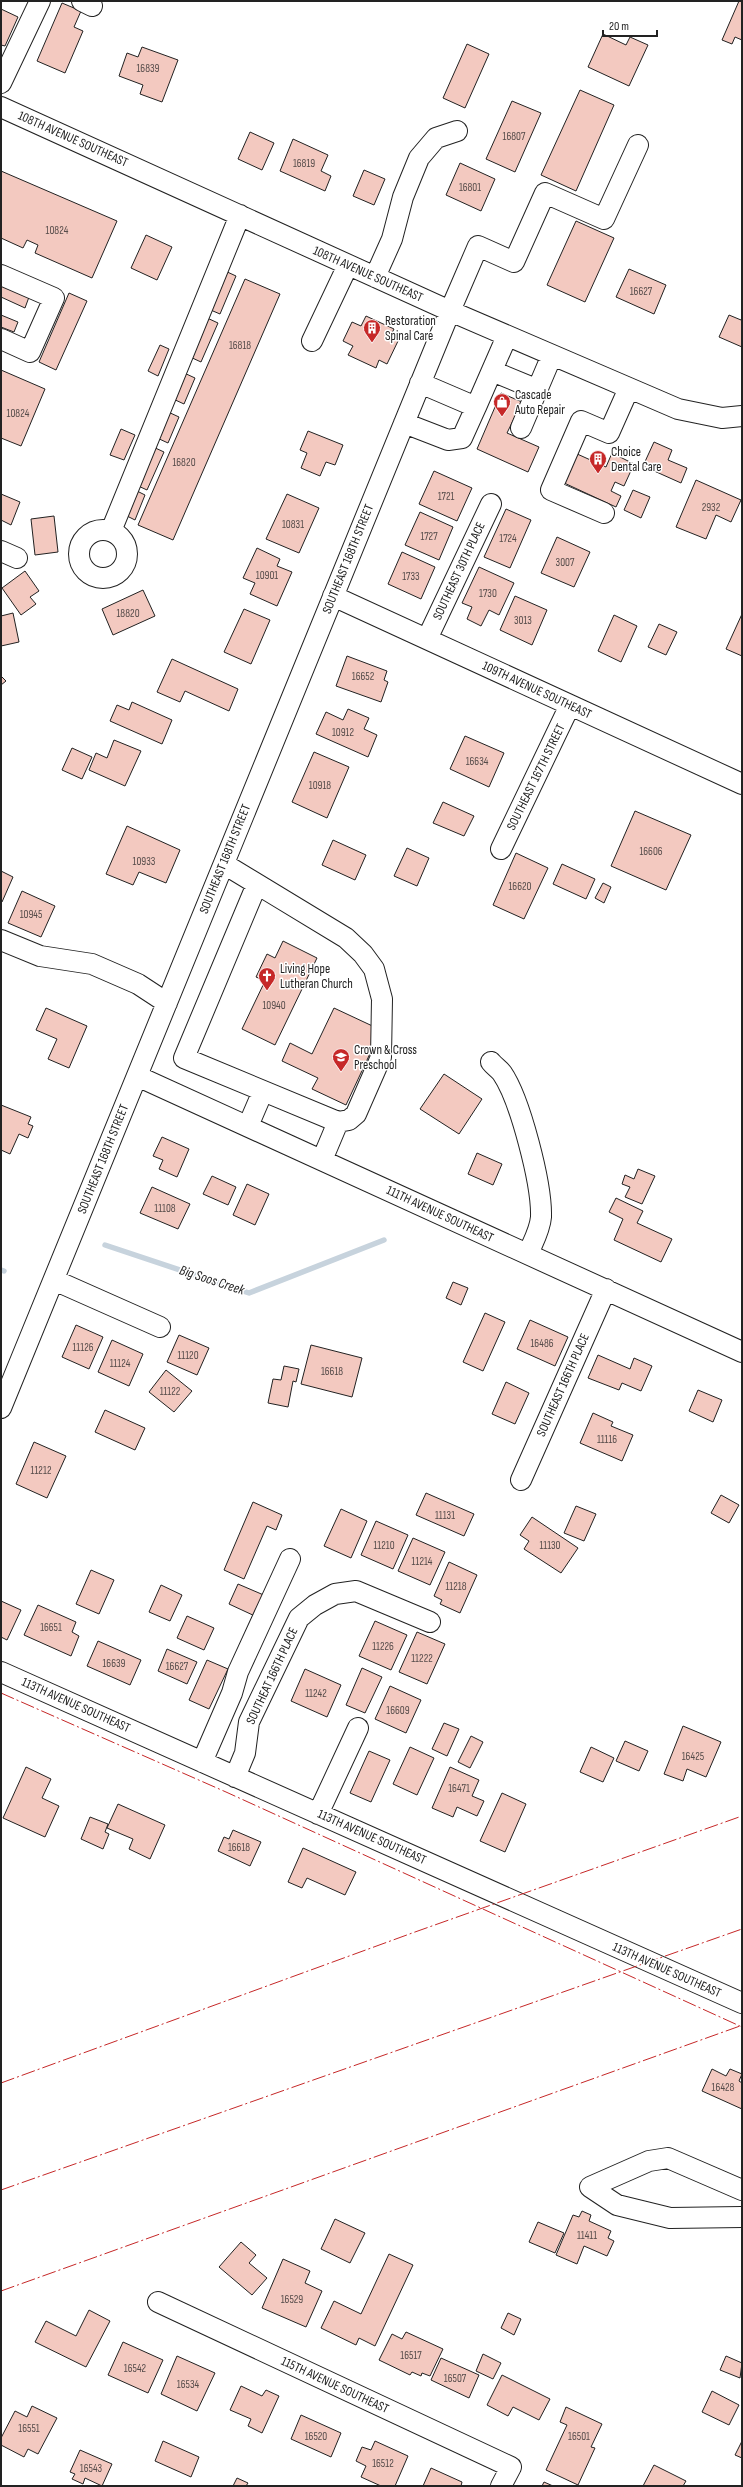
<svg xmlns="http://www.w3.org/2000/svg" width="743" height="2487" font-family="'Sofia Sans Condensed',sans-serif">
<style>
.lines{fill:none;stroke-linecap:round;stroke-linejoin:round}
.stream{stroke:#c7d3dd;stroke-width:5.5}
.building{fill:#f3c9c0;stroke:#222}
.minor-casing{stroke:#222;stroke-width:22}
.minor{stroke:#fff;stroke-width:20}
.power{stroke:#c62828;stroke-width:1;stroke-dasharray:14 3 2 3;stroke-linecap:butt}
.labels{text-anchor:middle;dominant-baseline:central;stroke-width:3;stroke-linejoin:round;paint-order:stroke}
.number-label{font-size:11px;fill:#564c4a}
.street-label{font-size:13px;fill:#222;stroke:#fff}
.poi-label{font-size:13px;fill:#222;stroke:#fff;text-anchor:start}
.water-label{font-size:14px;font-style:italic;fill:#222;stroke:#fff}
</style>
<rect width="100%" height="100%" fill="#fff"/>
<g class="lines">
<path class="stream" d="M 105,1245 L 249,1293 L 384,1240
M 1,1270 L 4,1271"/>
</g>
<path class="building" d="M 739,1 L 742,1 L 742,40 L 735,37 L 732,44 L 722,40 Z
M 62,3 L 81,11 L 74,27 L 83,31 L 65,73 L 37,61 Z
M 1,9 L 18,17 L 5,46 L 1,45 Z
M 603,34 L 626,45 L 630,37 L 648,45 L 629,86 L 588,67 Z
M 467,44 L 489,54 L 465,108 L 443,98 Z
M 142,47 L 178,60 L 162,102 L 140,94 L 143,85 L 119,76 L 127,53 L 138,57 Z
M 580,90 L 614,105 L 576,191 L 541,175 Z
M 512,101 L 541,113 L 515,172 L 486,159 Z
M 250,132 L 274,143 L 262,170 L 238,159 Z
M 293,139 L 328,155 L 321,171 L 331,176 L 325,191 L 280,171 Z
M 460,163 L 495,179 L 481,211 L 446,195 Z
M 364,170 L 385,179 L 374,205 L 353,196 Z
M 1,171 L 117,221 L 92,278 L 35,253 L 38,245 L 27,240 L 23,248 L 1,238 Z
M 576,221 L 614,238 L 585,302 L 547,285 Z
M 146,235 L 172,247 L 157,280 L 131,268 Z
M 629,269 L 666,285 L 654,314 L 616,297 Z
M 223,270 L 236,276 L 220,314 L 206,308 Z
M 245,279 L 280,294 L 173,540 L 138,525 Z
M 1,285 L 29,297 L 25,308 L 1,297 Z
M 69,293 L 87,301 L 56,370 L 39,362 Z
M 1,315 L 18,322 L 14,332 L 1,327 Z
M 729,315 L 741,320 L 742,318 L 742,347 L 719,337 Z
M 366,316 L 394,329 L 391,335 L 399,339 L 387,364 L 379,360 L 376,368 L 348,355 L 353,346 L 343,341 L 352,322 L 361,326 Z
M 205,317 L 218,323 L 201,362 L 188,356 Z
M 160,345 L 169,349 L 158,376 L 148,371 Z
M 1,370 L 45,389 L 21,446 L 1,438 Z
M 182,372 L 195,378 L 184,404 L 171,398 Z
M 501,393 L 522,402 L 507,433 L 539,447 L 528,472 L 477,449 Z
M 166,411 L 179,417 L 168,443 L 155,437 Z
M 121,429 L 135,435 L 124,460 L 110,455 Z
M 308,431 L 343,445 L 335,465 L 326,462 L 320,476 L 301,468 L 307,453 L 300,450 Z
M 654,442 L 672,450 L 668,460 L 687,468 L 681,483 L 643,466 Z
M 151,446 L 164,452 L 147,490 L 134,484 Z
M 575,453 L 606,467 L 612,453 L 634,464 L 624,486 L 615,482 L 611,491 L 621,496 L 616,507 L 562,482 Z
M 434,471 L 472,488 L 457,521 L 419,504 Z
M 696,480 L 741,500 L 731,522 L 716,515 L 706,539 L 676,527 Z
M 133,489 L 145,495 L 135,520 L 123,514 Z
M 633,490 L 650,497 L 641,518 L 624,510 Z
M 1,494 L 20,502 L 11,525 L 1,520 Z
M 287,494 L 319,508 L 299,553 L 266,539 Z
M 506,509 L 531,520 L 510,568 L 484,557 Z
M 420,512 L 453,527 L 439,560 L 405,545 Z
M 54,516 L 58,552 L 35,555 L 31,519 Z
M 557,537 L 590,552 L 574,587 L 541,573 Z
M 257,548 L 280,559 L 277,566 L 292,572 L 277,606 L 250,594 L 255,583 L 243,578 Z
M 402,552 L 435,567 L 421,599 L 388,584 Z
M 479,567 L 514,583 L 499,615 L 489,610 L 481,626 L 467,619 L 472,607 L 462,603 Z
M 25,571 L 39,591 L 30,597 L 36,604 L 21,615 L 2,588 Z
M 143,590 L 155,616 L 113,635 L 102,609 Z
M 515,596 L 547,610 L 532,645 L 500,630 Z
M 244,609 L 270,620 L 251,664 L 224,652 Z
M 13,613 L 19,642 L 1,646 L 1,616 Z
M 742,614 L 742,656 L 726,649 Z
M 614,615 L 637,626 L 621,662 L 598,651 Z
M 659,624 L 677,632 L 666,655 L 648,647 Z
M 347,656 L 387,671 L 384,680 L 388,682 L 381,702 L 336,686 Z
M 172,659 L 238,689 L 229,711 L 185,691 L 180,702 L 157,692 Z
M 1,676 L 6,681 L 1,685 Z
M 132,702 L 172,720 L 162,744 L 110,721 L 117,705 L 129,710 Z
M 348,709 L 369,718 L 364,729 L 377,735 L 368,757 L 316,734 L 326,712 L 343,720 Z
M 465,736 L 504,753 L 489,787 L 450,769 Z
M 114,740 L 141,751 L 125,786 L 89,770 L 96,753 L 107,758 Z
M 72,748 L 92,757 L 82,779 L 62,770 Z
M 314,752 L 349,767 L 327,818 L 292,802 Z
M 443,802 L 474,816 L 464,836 L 433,823 Z
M 635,811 L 691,835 L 666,890 L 611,866 Z
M 127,826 L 180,850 L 166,883 L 139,872 L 133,885 L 106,874 Z
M 333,840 L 366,855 L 355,880 L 322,865 Z
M 407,848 L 429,858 L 417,886 L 394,876 Z
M 516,853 L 548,868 L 524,919 L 493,905 Z
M 562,864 L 595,879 L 586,899 L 553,884 Z
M 1,871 L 13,877 L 2,902 L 1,902 Z
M 603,883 L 611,887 L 604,903 L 595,898 Z
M 22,891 L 55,906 L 41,937 L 8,923 Z
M 283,941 L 317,958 L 275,1045 L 242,1029 L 265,981 L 256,977 L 267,954 L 275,958 Z
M 46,1008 L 87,1026 L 69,1068 L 48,1059 L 57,1039 L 36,1030 Z
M 334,1008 L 381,1030 L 346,1105 L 312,1089 L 318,1078 L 282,1061 L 290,1043 L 312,1054 Z
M 444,1074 L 482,1099 L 459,1134 L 420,1109 Z
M 1,1105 L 31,1117 L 28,1124 L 33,1126 L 28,1138 L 19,1134 L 10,1154 L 1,1150 Z
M 162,1137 L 189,1149 L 177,1177 L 159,1169 L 163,1160 L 153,1156 Z
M 477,1153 L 502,1164 L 493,1185 L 468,1174 Z
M 638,1169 L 655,1176 L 642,1204 L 625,1197 L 630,1187 L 622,1184 L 625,1175 L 634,1179 Z
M 212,1176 L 236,1187 L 228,1205 L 203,1194 Z
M 247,1184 L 269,1194 L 255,1225 L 233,1215 Z
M 152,1187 L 190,1204 L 178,1229 L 140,1213 Z
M 616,1198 L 643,1211 L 637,1223 L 672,1239 L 661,1262 L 614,1240 L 623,1219 L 609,1212 Z
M 453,1282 L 468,1288 L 461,1305 L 446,1298 Z
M 485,1313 L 505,1322 L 483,1371 L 463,1362 Z
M 530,1320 L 568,1337 L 555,1366 L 517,1349 Z
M 76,1325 L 103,1337 L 89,1369 L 62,1357 Z
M 179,1335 L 209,1348 L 197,1375 L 167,1362 Z
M 112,1340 L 143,1354 L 129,1386 L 98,1372 Z
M 311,1345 L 362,1358 L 352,1397 L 301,1384 Z
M 598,1355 L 630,1369 L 634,1358 L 652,1366 L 641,1391 L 622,1383 L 619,1390 L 588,1378 Z
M 284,1366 L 299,1369 L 296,1382 L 293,1381 L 288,1407 L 268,1403 L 273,1379 L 281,1380 Z
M 166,1370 L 192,1391 L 174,1412 L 149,1392 Z
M 506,1382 L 529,1393 L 515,1424 L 492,1414 Z
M 698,1390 L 722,1400 L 713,1422 L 689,1411 Z
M 105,1410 L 145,1428 L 135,1450 L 95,1432 Z
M 593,1413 L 613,1422 L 611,1426 L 633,1435 L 622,1461 L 580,1443 Z
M 34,1442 L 66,1456 L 47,1498 L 16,1484 Z
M 426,1493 L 474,1514 L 464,1536 L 416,1515 Z
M 721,1495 L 739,1505 L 729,1523 L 711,1513 Z
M 253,1502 L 282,1515 L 276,1530 L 267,1526 L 244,1579 L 224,1570 Z
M 576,1506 L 596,1514 L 584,1541 L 564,1533 Z
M 341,1509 L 367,1521 L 351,1558 L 324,1546 Z
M 532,1517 L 578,1548 L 561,1573 L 524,1549 L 529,1541 L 520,1535 Z
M 376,1521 L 408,1535 L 393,1569 L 361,1555 Z
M 413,1538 L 445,1552 L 430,1585 L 398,1571 Z
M 449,1562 L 477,1575 L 460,1613 L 440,1604 L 442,1600 L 434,1596 Z
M 91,1570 L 114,1580 L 99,1614 L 76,1604 Z
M 238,1584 L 266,1596 L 257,1617 L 229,1604 Z
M 161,1585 L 182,1595 L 170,1621 L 149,1612 Z
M 1,1601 L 21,1610 L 7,1640 L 1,1637 Z
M 38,1605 L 76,1622 L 72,1632 L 79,1636 L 71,1656 L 24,1635 Z
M 187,1616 L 214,1628 L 204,1650 L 177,1638 Z
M 375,1621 L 407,1635 L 391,1670 L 359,1656 Z
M 417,1632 L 445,1644 L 427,1684 L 399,1672 Z
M 98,1641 L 141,1660 L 130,1685 L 87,1666 Z
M 167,1649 L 197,1662 L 187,1684 L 158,1671 Z
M 207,1660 L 228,1669 L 209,1709 L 189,1700 Z
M 362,1668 L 382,1677 L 365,1713 L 346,1705 Z
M 305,1669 L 341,1685 L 327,1717 L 291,1701 Z
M 390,1686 L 421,1700 L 406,1733 L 375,1719 Z
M 444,1723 L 459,1729 L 447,1756 L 432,1749 Z
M 683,1726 L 721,1742 L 706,1777 L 687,1769 L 683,1781 L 664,1774 Z
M 471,1736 L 483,1742 L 470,1768 L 458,1762 Z
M 625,1741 L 648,1751 L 639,1771 L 616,1761 Z
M 410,1747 L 434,1758 L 417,1795 L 393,1784 Z
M 591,1747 L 614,1758 L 603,1782 L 580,1772 Z
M 369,1751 L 390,1760 L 371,1802 L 350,1793 Z
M 26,1767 L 51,1779 L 42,1798 L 59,1806 L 45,1837 L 3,1818 Z
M 450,1767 L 479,1780 L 472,1796 L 484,1801 L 477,1816 L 457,1807 L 453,1817 L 432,1808 Z
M 502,1793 L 526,1804 L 505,1852 L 480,1841 Z
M 118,1804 L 165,1825 L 150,1859 L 129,1849 L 133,1839 L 107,1828 Z
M 90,1817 L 108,1824 L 105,1832 L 109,1834 L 103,1849 L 81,1839 Z
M 233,1830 L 261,1842 L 250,1866 L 218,1851 L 224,1837 L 229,1839 Z
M 303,1848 L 356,1872 L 345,1895 L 307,1878 L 302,1888 L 288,1882 Z
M 712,2069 L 726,2076 L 730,2069 L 742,2074 L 739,2081 L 742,2083 L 742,2109 L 702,2091 Z
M 582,2211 L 591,2215 L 589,2221 L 611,2231 L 608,2238 L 614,2241 L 607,2256 L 584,2246 L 577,2264 L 556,2255 L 573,2215 L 579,2217 Z
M 335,2219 L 365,2233 L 350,2263 L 321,2249 Z
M 538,2222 L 564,2233 L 555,2253 L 529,2242 Z
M 241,2242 L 256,2255 L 249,2263 L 267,2278 L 252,2295 L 219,2267 Z
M 389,2254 L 413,2265 L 375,2346 L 359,2338 L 356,2345 L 321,2328 L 334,2301 L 361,2314 Z
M 283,2259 L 310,2271 L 305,2283 L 322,2291 L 306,2327 L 262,2308 Z
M 89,2310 L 110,2321 L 86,2367 L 35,2342 L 46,2321 L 76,2336 Z
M 508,2313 L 521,2319 L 514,2335 L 501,2328 Z
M 406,2332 L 443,2349 L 430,2376 L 422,2373 L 421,2376 L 412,2372 L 410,2375 L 379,2360 L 392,2334 L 402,2339 Z
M 123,2342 L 163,2360 L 148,2393 L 108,2375 Z
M 483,2354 L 501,2363 L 493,2379 L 476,2371 Z
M 177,2356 L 215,2373 L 197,2411 L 161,2394 Z
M 726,2356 L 742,2363 L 740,2378 L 720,2370 Z
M 441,2358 L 479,2375 L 469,2398 L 431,2380 Z
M 502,2375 L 550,2399 L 539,2420 L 513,2407 L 508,2416 L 487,2405 Z
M 241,2386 L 262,2396 L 266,2390 L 279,2396 L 262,2433 L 248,2426 L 251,2419 L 230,2410 Z
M 712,2391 L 739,2405 L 729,2425 L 702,2412 Z
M 32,2406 L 57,2418 L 38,2454 L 28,2449 L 24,2457 L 1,2445 L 1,2438 L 15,2411 L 27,2417 Z
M 566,2407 L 602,2424 L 591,2447 L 595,2448 L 578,2485 L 546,2470 L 567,2425 L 560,2422 Z
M 301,2415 L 341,2433 L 331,2457 L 291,2439 Z
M 163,2441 L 199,2457 L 191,2477 L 155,2461 Z
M 375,2441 L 408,2456 L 395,2486 L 381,2486 L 361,2477 L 366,2466 L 356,2461 L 362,2447 L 371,2450 Z
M 742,2441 L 742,2458 L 735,2455 Z
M 80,2450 L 112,2464 L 102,2486 L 85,2478 L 83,2484 L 72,2479 L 75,2474 L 70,2472 Z
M 654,2465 L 686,2481 L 683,2486 L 643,2486 Z
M 431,2468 L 462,2482 L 461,2486 L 423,2486 Z
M 237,2478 L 248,2483 L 246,2486 L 233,2486 Z
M 544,2482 L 553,2486 L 542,2486 Z"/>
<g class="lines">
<g class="minor-casing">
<path id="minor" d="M 82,1 L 92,6
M 1,83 L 40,1
M 1,107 L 450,311 L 678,409 L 722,418 L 742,416
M 1,275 L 54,298 L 30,352 L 1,339
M 375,277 L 392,239 L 403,197 L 419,158 L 436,138 L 457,131
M 312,341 L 348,265
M 492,371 L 538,390
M 420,383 L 476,407 L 507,336
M 404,423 L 448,440 L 462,438 L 476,407
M 521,428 L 552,355
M 604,513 L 551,490 L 581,421 L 609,433 L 629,388
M79 554a24 24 0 1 1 48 0a24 24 0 1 1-48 0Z
M 111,531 L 240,215
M 1,551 L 17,558
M 333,596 L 742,784
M 427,639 L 491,504
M 501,849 L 570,705
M 224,864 L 346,938 L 363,954 L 374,969 L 382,999 L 381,1057 L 356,1114 L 349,1120 L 338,1122
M 257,884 L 184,1058 L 338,1122 L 322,1160
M 1,940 L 40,956 L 92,964 L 138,984 L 167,1003
M 491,1062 C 494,1066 499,1069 502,1073 C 520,1099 542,1184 541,1217 C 540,1230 533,1242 528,1254
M 137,1076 L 742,1352
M 248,1126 L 263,1091
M 54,1280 L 160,1327
M 1,1408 L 450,311 L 478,246 L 514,262 L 545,193 L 604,219 L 638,145
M 521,1480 L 606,1289
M 1,1672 L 742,2003
M 202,1762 L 232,1693 L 238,1672 L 290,1559
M 235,1777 L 245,1753 L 249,1722 L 299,1618 L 315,1605 L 335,1594 L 356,1591 L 430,1622
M 318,1814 L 358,1728
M 742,2190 L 668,2158 L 649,2161 L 590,2187 L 617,2205 L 670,2218 L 742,2217
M 158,2302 L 511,2467 L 501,2486"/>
</g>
<use href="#minor" class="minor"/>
<path class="power" d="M 1,1693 L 226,1792 L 742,2027
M 1,2083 L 415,1932 L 742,1816
M 1,2190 L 742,1929
M 1,2291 L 740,2026"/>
</g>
<defs>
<g id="building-pin" transform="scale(0.9)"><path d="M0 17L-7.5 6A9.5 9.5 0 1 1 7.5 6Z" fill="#c62828" stroke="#fff"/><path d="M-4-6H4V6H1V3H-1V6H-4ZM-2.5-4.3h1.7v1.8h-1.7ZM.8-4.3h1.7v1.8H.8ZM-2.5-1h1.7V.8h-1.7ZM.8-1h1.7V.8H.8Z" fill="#fff"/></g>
<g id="shop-pin" transform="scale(0.9)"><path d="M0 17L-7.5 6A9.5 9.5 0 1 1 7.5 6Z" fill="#c62828" stroke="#fff"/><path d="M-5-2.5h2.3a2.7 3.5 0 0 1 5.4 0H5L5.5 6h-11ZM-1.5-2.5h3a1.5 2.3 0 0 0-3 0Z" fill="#fff"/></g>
<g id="church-pin" transform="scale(0.9)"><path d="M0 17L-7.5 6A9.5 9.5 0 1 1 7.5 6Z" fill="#c62828" stroke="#fff"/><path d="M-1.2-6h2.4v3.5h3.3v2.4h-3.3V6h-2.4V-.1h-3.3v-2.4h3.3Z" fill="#fff"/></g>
<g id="school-pin" transform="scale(0.9)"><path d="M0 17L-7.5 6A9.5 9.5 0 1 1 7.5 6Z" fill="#c62828" stroke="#fff"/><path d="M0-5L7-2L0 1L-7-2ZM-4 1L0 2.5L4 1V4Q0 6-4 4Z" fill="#fff"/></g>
</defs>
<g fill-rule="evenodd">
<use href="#building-pin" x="372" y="328"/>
<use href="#shop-pin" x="502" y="402"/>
<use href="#building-pin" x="598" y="459"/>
<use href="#church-pin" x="267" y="976"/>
<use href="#school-pin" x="341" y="1057"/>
</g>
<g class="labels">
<g class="number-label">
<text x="148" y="68">16839</text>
<text x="514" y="136">16807</text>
<text x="304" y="163">16819</text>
<text x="470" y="187">16801</text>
<text x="57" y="230">10824</text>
<text x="641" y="291">16627</text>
<text x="240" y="345">16818</text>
<text x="18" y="413">10824</text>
<text x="184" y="462">16820</text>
<text x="446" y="496">1721</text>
<text x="711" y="507">2932</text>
<text x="293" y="524">10831</text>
<text x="429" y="536">1727</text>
<text x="508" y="538">1724</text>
<text x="565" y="562">3007</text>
<text x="267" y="575">10901</text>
<text x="411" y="576">1733</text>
<text x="488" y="593">1730</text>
<text x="128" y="613">18820</text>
<text x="523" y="620">3013</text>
<text x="363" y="676">16652</text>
<text x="343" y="732">10912</text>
<text x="477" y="761">16634</text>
<text x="320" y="785">10918</text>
<text x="651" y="851">16606</text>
<text x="144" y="861">10933</text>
<text x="520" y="886">16620</text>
<text x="31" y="914">10945</text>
<text x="274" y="1005">10940</text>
<text x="165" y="1208">11108</text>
<text x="542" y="1343">16486</text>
<text x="83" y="1347">11126</text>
<text x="188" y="1355">11120</text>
<text x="120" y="1363">11124</text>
<text x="332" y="1371">16618</text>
<text x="170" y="1391">11122</text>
<text x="607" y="1439">11116</text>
<text x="41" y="1470">11212</text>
<text x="445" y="1515">11131</text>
<text x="384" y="1545">11210</text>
<text x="550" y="1545">11130</text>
<text x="422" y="1561">11214</text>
<text x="456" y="1586">11218</text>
<text x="51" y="1627">16651</text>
<text x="383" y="1646">11226</text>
<text x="422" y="1658">11222</text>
<text x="114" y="1663">16639</text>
<text x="177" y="1666">16627</text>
<text x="316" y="1693">11242</text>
<text x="398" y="1710">16609</text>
<text x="693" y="1756">16425</text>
<text x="459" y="1788">16471</text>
<text x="239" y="1847">16618</text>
<text x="723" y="2087">16428</text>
<text x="587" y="2235">11411</text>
<text x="292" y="2299">16529</text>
<text x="411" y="2355">16517</text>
<text x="135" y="2368">16542</text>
<text x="455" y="2378">16507</text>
<text x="188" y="2384">16534</text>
<text x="29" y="2428">16551</text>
<text x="316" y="2436">16520</text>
<text x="579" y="2436">16501</text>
<text x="383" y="2463">16512</text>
<text x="91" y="2468">16543</text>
</g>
<g class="street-label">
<text transform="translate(73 139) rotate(24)">108TH AVENUE SOUTHEAST</text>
<text transform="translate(368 274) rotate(24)">108TH AVENUE SOUTHEAST</text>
<text transform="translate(348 559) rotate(-68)">SOUTHEAST 168TH STREET</text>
<text transform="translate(459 571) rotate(-65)">SOUTHEAST 30TH PLACE</text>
<text transform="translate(537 690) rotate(25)">109TH AVENUE SOUTHEAST</text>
<text transform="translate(536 777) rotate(-64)">SOUTHEAST 167TH STREET</text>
<text transform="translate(225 859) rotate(-68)">SOUTHEAST 168TH STREET</text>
<text transform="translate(103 1159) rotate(-68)">SOUTHEAST 168TH STREET</text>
<text transform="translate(440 1214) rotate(25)">111TH AVENUE SOUTHEAST</text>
<text transform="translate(563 1385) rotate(-66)">SOUTHEAST 166TH PLACE</text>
<text transform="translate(272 1676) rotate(-65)">SOUTHEAT 166TH PLACE</text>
<text transform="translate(76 1705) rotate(24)">113TH AVENUE SOUTHEAST</text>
<text transform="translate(372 1837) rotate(24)">113TH AVENUE SOUTHEAST</text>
<text transform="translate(667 1970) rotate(24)">113TH AVENUE SOUTHEAST</text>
<text transform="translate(335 2385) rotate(25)">115TH AVENUE SOUTHEAST</text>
</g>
<g class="poi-label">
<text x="385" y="321">Restoration<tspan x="385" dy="15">Spinal Care</tspan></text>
<text x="515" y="395">Cascade<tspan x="515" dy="15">Auto Repair</tspan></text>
<text x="611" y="452">Choice<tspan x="611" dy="15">Dental Care</tspan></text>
<text x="280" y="969">Living Hope<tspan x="280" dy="15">Lutheran Church</tspan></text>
<text x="354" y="1050">Crown &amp; Cross<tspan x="354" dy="15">Preschool</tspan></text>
</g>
<g class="water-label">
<text transform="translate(212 1280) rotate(18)">Big Soos Creek</text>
</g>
</g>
<rect width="743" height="2487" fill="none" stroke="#222222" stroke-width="4"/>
<path d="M603 30v6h54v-6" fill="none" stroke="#222222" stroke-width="2"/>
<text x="609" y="30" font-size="12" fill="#222222" stroke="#ffffff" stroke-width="3" paint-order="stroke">20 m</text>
</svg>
